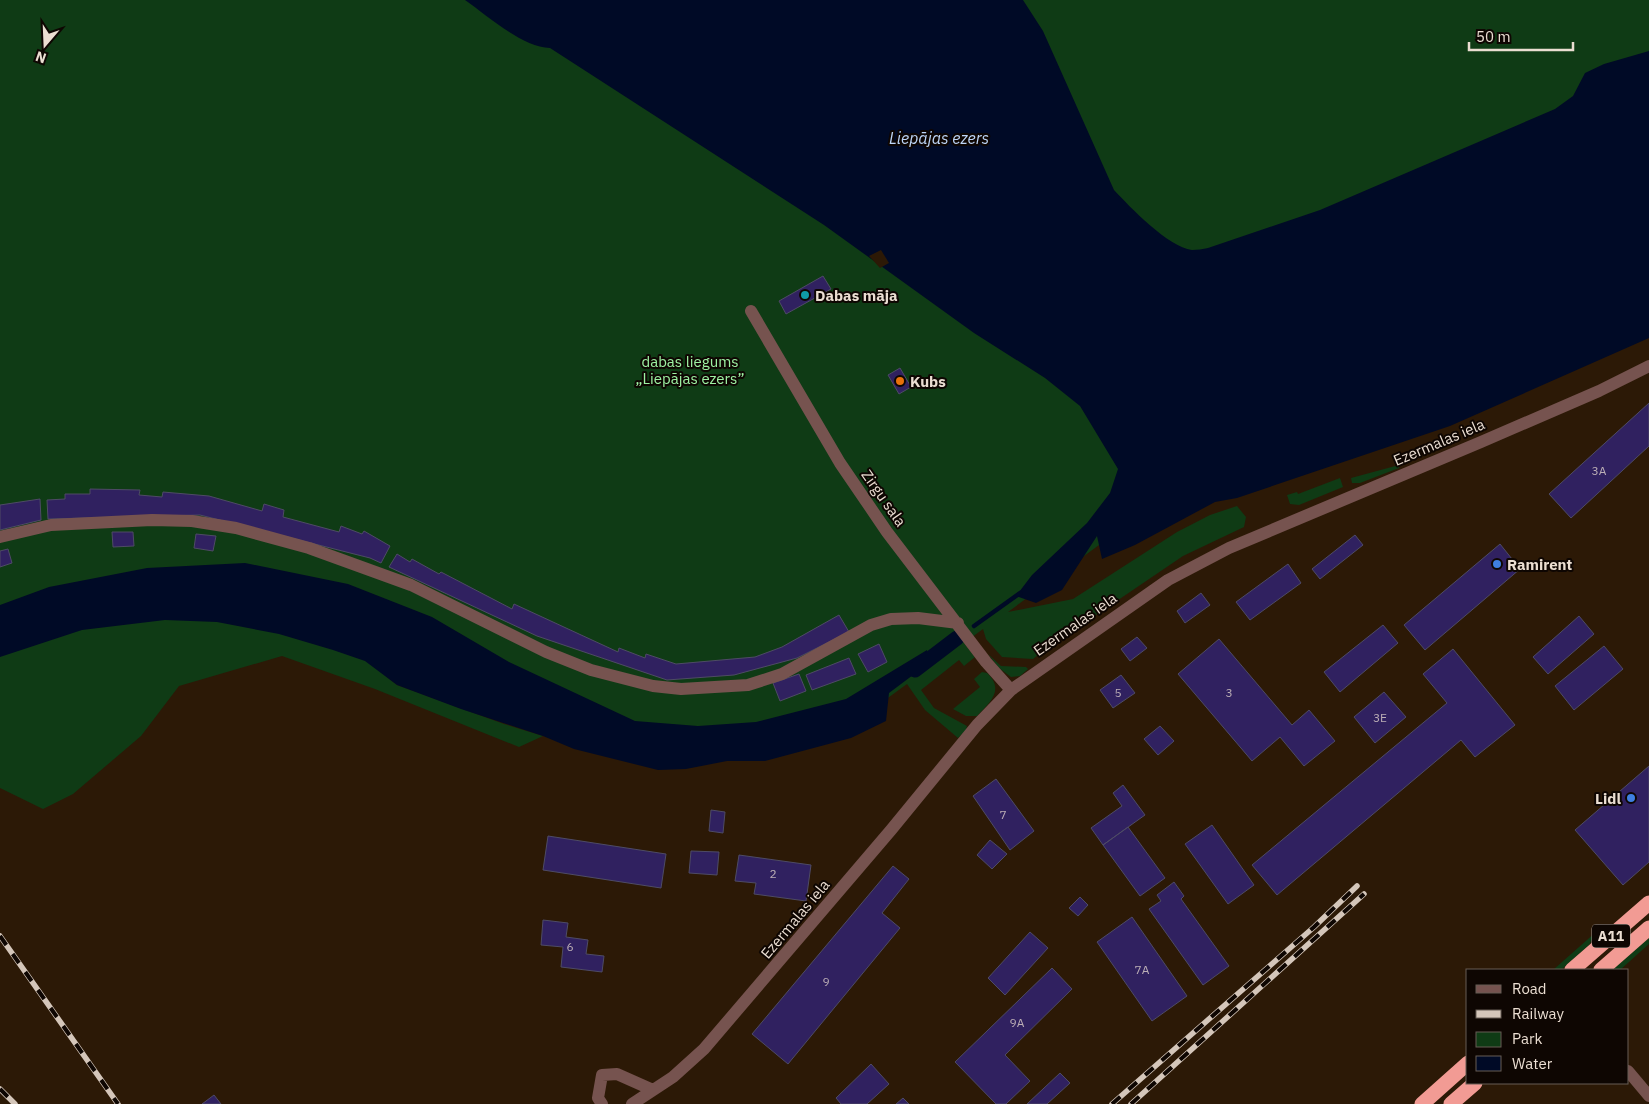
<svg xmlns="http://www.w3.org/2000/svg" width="1649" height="1104" font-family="'IBM Plex Sans',sans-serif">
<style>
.green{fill:#0f3b15}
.water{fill:#000a26}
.pier{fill:#2c1906}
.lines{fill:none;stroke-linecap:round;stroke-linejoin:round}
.stream{stroke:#000a26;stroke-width:4.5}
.canal{stroke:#000a26;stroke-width:15}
.building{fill:#302160;stroke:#4e4b65}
.minor{stroke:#76534f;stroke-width:12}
.highway{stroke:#f29b94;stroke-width:15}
.rail-casing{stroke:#d4c6ba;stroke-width:5.5}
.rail{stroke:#0e0602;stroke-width:4;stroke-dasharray:11;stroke-linecap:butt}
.culture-dot{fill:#0f9aa8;stroke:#0e0602;stroke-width:2}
.food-dot{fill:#e8710a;stroke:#0e0602;stroke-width:2}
.shop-dot{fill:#3f7fe0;stroke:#0e0602;stroke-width:2}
.labels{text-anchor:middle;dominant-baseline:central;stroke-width:4;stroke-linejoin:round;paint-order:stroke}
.number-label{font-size:12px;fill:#bcafb6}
.shield{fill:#0e0602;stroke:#a99d94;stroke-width:1}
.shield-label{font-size:14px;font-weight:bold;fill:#ebded2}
.poi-label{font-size:15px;font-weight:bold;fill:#ebded2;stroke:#0e0602;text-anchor:start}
.park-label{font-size:15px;fill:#9ef2a3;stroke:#0e0602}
.street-label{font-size:15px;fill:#ebded2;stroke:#0e0602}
.water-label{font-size:16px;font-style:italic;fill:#bdd5f7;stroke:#0e0602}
</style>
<rect width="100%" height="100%" fill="#2c1906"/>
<path class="green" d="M 0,0 L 1649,0 L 1649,273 L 1178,487 L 1008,612 L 1073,599 L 1177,532 L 1210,515 L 1237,506 L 1246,517 L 1244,527 L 1183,556 L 1071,632 L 1065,626 L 1049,641 L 1051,645 L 1033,659 L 1002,657 L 986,639 L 983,629 L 964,643 L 975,657 L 964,666 L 959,660 L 921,690 L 934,708 L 967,726 L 966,730 L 958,738 L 925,710 L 907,684 L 870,711 L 703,745 L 387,677 L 397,685 L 504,724 L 543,736 L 519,747 L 375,689 L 282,656 L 179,686 L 141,736 L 73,794 L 43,809 L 0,788 Z
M 1399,465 L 1399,468 L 1360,483 L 1352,483 L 1351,478 Z
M 1340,478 L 1343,487 L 1299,505 L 1290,504 L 1287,495 L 1297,492 L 1298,494 Z
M 988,654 L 1001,666 L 1026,667 L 1028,669 L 1020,676 L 1011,677 L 999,668 Z
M 982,672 L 987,673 C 1005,690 990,702 977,716 L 966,716 L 953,709 L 980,687 L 974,679 Z
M 1596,932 L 1589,945 L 1561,970 L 1553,970 Z
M 1649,938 L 1649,944 L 1620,970 L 1612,970 Z"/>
<path class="water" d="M 465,0 L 1023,0 L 1043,31 L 1114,190 C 1130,207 1168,247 1192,250 C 1197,250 1203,249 1208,248 L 1320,210 L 1555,109 L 1573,96 L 1585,73 L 1604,64 L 1649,51 L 1649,338 L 1450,426 L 1237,498 L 1215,502 L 1135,545 L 1102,559 L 1097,536 L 1062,590 L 1036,603 L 1016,596 L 1032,575 L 1087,523 L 1110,493 L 1118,469 L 1080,406 L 1045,378 L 974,333 L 824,225 L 550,48 C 522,47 488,16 465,0 Z
M 245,563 L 348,584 L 432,617 L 509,662 L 635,721 L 698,726 L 756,722 L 846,699 L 927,650 L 929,663 L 889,693 L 886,721 L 851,738 L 765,761 L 727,761 L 686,769 L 658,770 L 574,749 L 543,736 L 461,709 L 397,685 L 365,661 L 333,650 L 279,634 L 217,622 L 165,620 L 82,630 L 0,657 L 0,605 L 49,587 L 147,568 Z"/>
<path class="pier" d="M 881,250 L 889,263 L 880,268 L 869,256 Z"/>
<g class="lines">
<path class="stream" d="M 974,626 L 1020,593"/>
<path class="canal" d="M 915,670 L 957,638"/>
</g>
<path class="building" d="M 823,276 L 831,289 L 786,314 L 779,301 Z
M 900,368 L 911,387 L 899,394 L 888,375 Z
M 1649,403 L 1649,446 L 1571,518 L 1549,494 Z
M 90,489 L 140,490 L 139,495 L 162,497 L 163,492 L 209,496 L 262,511 L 264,504 L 284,510 L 283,517 L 339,532 L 341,526 L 362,534 L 364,531 L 390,546 L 381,563 L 370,558 L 200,515 L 48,519 L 47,500 L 65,499 L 65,494 L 90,494 Z
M 40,499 L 41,520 L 0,530 L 0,505 Z
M 112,532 L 133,532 L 134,546 L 113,547 Z
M 196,534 L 216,536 L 213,551 L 194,548 Z
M 1355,535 L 1363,545 L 1320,579 L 1312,569 Z
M 1500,544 L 1520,569 L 1425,650 L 1404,625 Z
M 8,549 L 12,563 L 0,567 L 0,551 Z
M 397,554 L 410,562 L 412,559 L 439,574 L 441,572 L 512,609 L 514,604 L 618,652 L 619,648 L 645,658 L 646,654 L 676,664 L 755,657 L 782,647 L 839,615 L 849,632 L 797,658 L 734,675 L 667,680 L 537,636 L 389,567 Z
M 1288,564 L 1301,583 L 1250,620 L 1236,602 Z
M 1201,593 L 1210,605 L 1185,623 L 1177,611 Z
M 1579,616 L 1594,634 L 1548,674 L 1533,657 Z
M 1383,625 L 1398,643 L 1340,692 L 1324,672 Z
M 1137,637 L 1147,648 L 1130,661 L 1121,649 Z
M 1219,639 L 1292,725 L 1309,710 L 1335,741 L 1304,766 L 1280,737 L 1252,761 L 1178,674 Z
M 879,644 L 887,662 L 868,672 L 858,654 Z
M 1604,646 L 1623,669 L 1574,710 L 1555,686 Z
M 1453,649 L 1515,725 L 1475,757 L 1461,740 L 1277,895 L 1252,865 L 1447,703 L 1423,674 Z
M 849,658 L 856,674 L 812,690 L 806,675 Z
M 799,674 L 806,691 L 780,701 L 773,683 Z
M 1121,675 L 1135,693 L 1113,708 L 1100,690 Z
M 1384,692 L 1406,717 L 1375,743 L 1354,717 Z
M 1160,726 L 1174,741 L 1158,755 L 1144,739 Z
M 1649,766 L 1649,862 L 1623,885 L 1575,830 Z
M 996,779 L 1034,831 L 1010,850 L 973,796 Z
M 1123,785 L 1145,815 L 1103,845 L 1091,828 L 1122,806 L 1113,793 Z
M 711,810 L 725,812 L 723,833 L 709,831 Z
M 1212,825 L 1254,885 L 1228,904 L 1185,844 Z
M 1128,827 L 1165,878 L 1140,896 L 1103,845 Z
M 548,836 L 666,854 L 661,888 L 543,870 Z
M 990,840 L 1007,854 L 992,869 L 977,855 Z
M 691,851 L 719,852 L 717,875 L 689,873 Z
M 739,855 L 811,865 L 806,901 L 754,894 L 756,883 L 735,881 Z
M 893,866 L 909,879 L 882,913 L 900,928 L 788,1064 L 752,1034 Z
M 1174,882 L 1184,896 L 1181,899 L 1229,966 L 1203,985 L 1149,909 L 1161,901 L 1157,895 Z
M 1080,897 L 1088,905 L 1078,916 L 1069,908 Z
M 1132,917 L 1187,996 L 1152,1021 L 1097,942 Z
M 543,920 L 568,923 L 566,937 L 588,940 L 586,954 L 604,956 L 602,972 L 561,967 L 563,947 L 541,945 Z
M 1030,932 L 1048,948 L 1005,995 L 988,978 Z
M 1052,968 L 1072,989 L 1005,1055 L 1030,1081 L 1006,1104 L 996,1104 L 955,1062 Z
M 871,1064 L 889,1084 L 867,1104 L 841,1104 L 836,1098 Z
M 1060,1073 L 1070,1083 L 1047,1104 L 1027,1104 Z
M 214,1095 L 221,1104 L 202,1104 Z
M 903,1098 L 909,1104 L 896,1104 Z"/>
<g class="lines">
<path class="minor" d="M 751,311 L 840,463 L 887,532 L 986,662 L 1011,690
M 0,537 L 51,525 L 152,520 L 192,521 L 236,528 L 309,548 L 411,585 L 546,652 L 591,670 L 653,686 L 681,689 L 748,685 L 782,674 L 871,625 L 891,619 L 918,618 L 958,623
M 1628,1071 L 1649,1096
M 602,1104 L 598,1098 L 602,1075 L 617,1074 L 653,1090
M 632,1104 L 673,1077 L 704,1049 L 891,830 L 977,725 L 1011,690 L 1168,580 L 1229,548 L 1481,442 L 1599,391 L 1649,366"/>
<path class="highway" d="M 1572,970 L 1649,903
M 1601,970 L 1649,928
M 1422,1104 L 1468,1063
M 1451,1104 L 1475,1083"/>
<g class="rail-casing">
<path id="rail" d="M 0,936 L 118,1104
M 0,1089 L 15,1104
M 1112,1104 L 1314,927 L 1357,886
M 1131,1104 L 1364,894"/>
</g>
<use href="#rail" class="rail"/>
</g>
<circle class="culture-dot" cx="805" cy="295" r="5"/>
<circle class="food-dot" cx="900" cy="381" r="5"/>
<g class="shop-dot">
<circle cx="1497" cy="564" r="5"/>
<circle cx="1631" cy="798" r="5"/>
</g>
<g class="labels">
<g class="number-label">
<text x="1599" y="470">3A</text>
<text x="1118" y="692">5</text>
<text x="1229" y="692">3</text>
<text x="1380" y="717">3E</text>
<text x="1003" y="814">7</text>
<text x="773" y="873">2</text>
<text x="570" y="946">6</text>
<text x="1142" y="969">7A</text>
<text x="826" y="981">9</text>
<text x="1017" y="1022">9A</text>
</g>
<rect class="shield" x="1592" y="924.5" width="38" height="23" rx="4"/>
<g class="shield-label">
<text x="1611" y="936">A11</text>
</g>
<g class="poi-label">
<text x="815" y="295">Dabas māja</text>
<text x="910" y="381">Kubs</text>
<text x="1507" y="564">Ramirent</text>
<text x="1621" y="798" text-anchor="end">Lidl</text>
</g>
<g class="park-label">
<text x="690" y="361">dabas liegums<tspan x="690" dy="17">„Liepājas ezers”</tspan></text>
</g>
<g class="street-label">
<text transform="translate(1439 442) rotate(-23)">Ezermalas iela</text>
<text transform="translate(884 498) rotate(55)">Zirgu sala</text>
<text transform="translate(1075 624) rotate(-35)">Ezermalas iela</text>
<text transform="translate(795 919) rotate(-50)">Ezermalas iela</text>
</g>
<g class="water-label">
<text x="939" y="138">Liepājas ezers</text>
</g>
</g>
<rect x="1466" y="969" width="162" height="115" fill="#0e0602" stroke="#665c55"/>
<rect x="1476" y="985" width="25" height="8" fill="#76534f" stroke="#665c55"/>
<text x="1512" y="994" font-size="15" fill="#ebded2">Road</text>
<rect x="1476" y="1010" width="25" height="8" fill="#d4c6ba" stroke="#665c55"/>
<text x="1512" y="1019" font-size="15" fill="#ebded2">Railway</text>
<rect x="1476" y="1032" width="25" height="15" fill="#0f3b15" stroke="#665c55"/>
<text x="1512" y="1044" font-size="15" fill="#ebded2">Park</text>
<rect x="1476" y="1056" width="25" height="15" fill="#000a26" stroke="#665c55"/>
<text x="1512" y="1069" font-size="15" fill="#ebded2">Water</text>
<g transform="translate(45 45) rotate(199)" stroke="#0e0602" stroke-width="4" paint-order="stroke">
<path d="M0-4L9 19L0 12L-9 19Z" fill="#ebded2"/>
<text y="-8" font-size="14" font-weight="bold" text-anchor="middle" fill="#ebded2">N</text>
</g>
<path d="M1469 42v8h104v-8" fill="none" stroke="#ebded2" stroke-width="2.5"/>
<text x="1476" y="42" font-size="15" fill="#ebded2" stroke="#0e0602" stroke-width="4" paint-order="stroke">50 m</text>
</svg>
